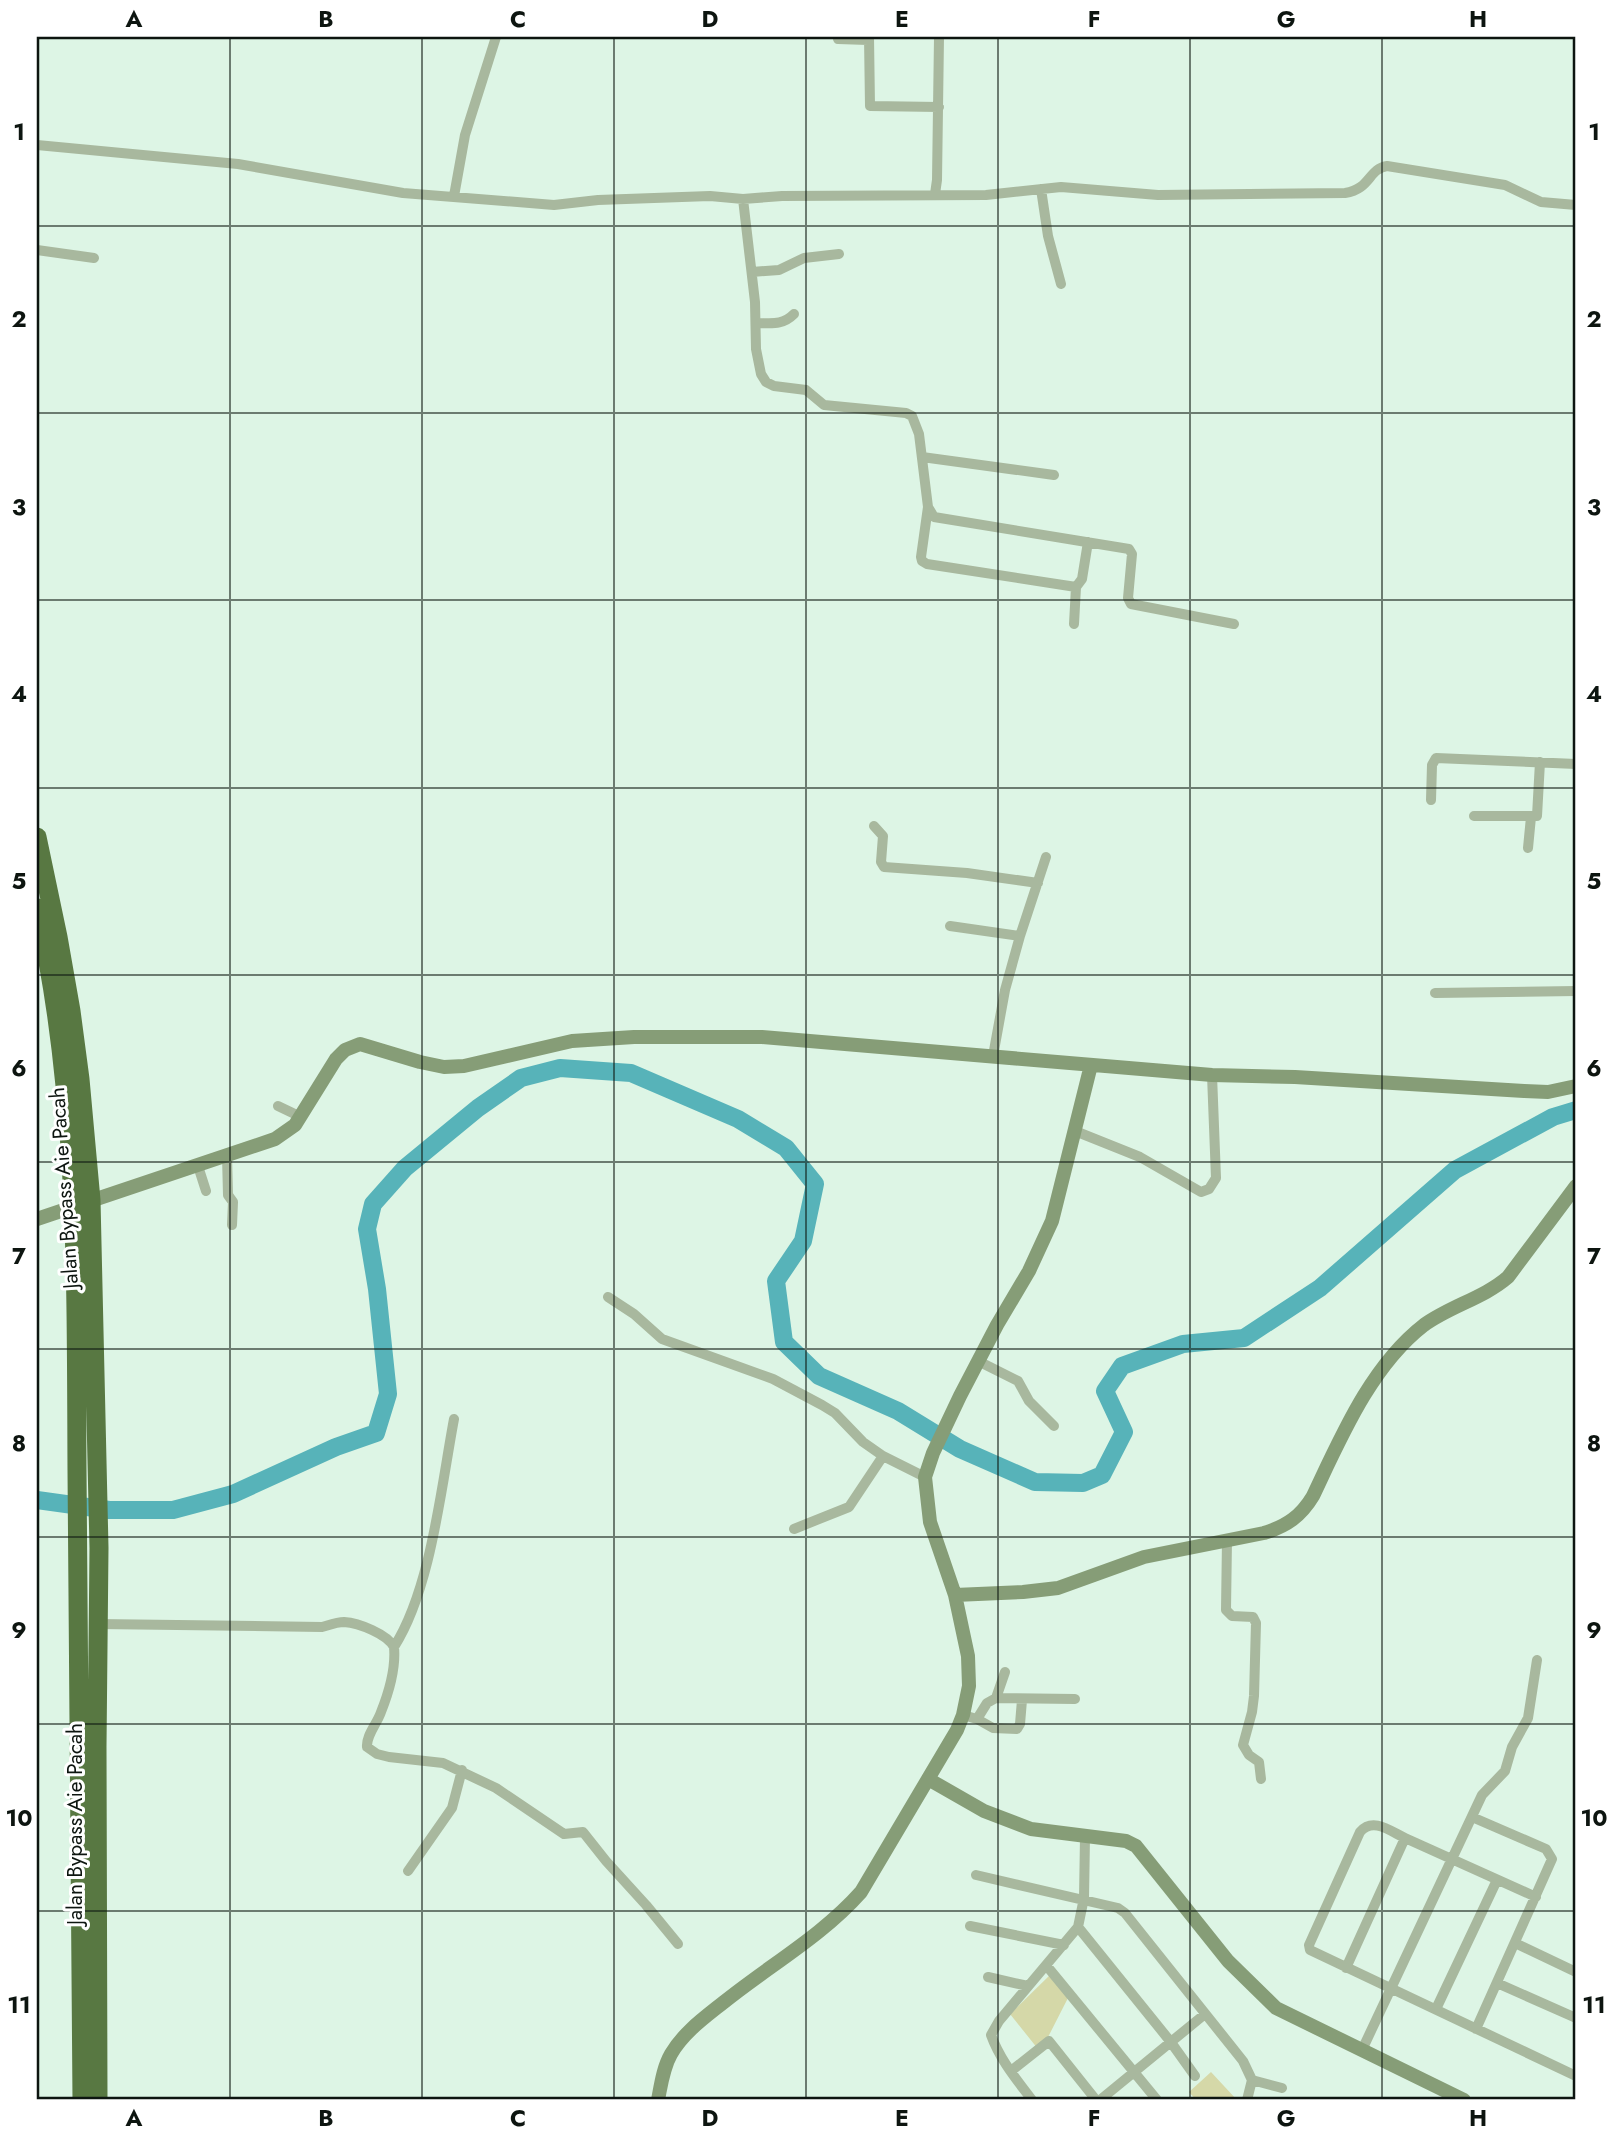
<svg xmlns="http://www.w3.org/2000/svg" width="1613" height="2137" font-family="Jost,sans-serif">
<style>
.green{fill:#d5d8a8}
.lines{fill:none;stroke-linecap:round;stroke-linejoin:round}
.river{stroke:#57b3b9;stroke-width:18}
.street{stroke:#a8b89e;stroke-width:10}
.secondary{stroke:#869d77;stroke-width:14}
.highway{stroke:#587842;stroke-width:19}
.grid{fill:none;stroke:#0d1510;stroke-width:2;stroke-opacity:0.55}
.labels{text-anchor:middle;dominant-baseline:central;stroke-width:6;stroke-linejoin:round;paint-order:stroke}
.street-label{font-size:21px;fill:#0d1510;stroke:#fff}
.neatline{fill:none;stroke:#0d1510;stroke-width:2.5}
.grid-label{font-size:23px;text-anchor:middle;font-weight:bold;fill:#0d1510}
</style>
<rect width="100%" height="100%" fill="#ddf5e5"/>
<path class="green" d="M 1051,1974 L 1069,1996 L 1045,2043 L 1038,2049 L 1010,2014 Z
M 1211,2072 L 1237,2100 L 1196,2100 L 1189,2092 Z"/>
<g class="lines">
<path class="river" d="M 37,1500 L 109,1510 L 173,1510 L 233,1494 L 336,1447 L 376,1433 L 388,1394 L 377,1289 L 367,1229 L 373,1204 L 405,1168 L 478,1108 L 521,1078 L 560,1068 L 631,1073 L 738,1119 L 786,1148 L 815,1184 L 803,1241 L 776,1281 L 784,1342 L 819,1376 L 898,1411 L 960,1449 L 1035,1482 L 1083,1483 L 1102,1475 L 1124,1432 L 1105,1391 L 1122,1366 L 1183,1344 L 1244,1338 L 1320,1288 L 1455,1170 L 1553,1117 L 1576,1110"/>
<path class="street" d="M 869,37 L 870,106 L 939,107
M 838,39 L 868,40
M 37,145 L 238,164 L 403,193 L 554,205 L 598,200 L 710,196 L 743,199 L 782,196 L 986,195 L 1061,187 L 1158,195 L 1345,193 C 1371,189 1368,169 1387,166 L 1505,185 L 1541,202 L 1576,205
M 1041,189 L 1048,236 L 1061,284
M 935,194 L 937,180 L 939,37
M 454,196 L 465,135 L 496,37
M 743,199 L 755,302 L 756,349 L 761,374 L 766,382 L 774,386 L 806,390 L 824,405 L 906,413 L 912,416 L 919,434 L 928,507 L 934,517 L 1129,549 L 1132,554 L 1128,598 L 1131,604 L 1234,624
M 37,250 L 94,258
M 752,272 L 779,270 L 804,258 L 839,254
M 756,323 C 771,323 782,326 794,314
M 922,457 L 1054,475
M 928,507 L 921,557 L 922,561 L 927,564 L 1076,587 L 1082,579 L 1088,542
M 1074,624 L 1076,587
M 1431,800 L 1432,765 L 1436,758 L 1576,764
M 1474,816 L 1537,816 L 1540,762
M 874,826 L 883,836 L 881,862 L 884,867 L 967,873 L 1038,883
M 1528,848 L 1531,817
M 950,926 L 1020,936
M 1435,993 L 1576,991
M 993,1056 L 1005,990 L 1020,936 L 1046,857
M 278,1106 L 301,1117
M 1075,1131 L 1140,1157 L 1201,1192 L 1209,1189 L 1216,1178 L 1212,1075
M 227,1156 L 228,1195 L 233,1202 L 232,1225
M 198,1166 L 206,1191
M 608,1297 L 634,1314 L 662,1339 L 773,1379 L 822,1405 L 835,1413 L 863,1442 L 883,1456
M 978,1361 L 1018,1381 L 1029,1401 L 1054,1426
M 794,1529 L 849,1507 L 883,1456 L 925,1477
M 1227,1540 L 1226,1610 L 1232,1616 L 1253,1617 L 1256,1623 L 1254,1696 L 1252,1712 L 1243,1745 L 1249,1755 L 1259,1762 L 1261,1779
M 98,1624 L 322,1627 C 329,1625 337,1622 344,1622 C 359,1623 387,1634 394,1647 C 396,1669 389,1692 381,1712 C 377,1724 366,1735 367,1747 L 377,1754 L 389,1757 L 443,1763 L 496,1788 L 564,1834 L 583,1832 L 606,1861 L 646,1905 L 678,1944
M 394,1647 C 431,1589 441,1488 454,1419
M 996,1698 L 1005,1672
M 963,1715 L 977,1719 L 987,1703 L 996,1698 L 1075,1699
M 977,1719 L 993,1728 L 1017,1729 L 1020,1724 L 1022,1700
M 1472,1817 L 1546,1849 L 1552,1859 L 1476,2029
M 1405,1838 C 1390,1831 1373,1817 1360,1832 L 1309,1945 L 1310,1950 L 1576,2076
M 408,1871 L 452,1808 L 462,1770
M 976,1875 L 1118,1908 L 1125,1913 L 1243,2061 L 1252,2080
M 970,1926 L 1064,1945
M 1078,1927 L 1170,2041 L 1195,2076
M 1515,1943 L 1576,1972
M 1046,1965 L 1157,2100
M 1346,1968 L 1405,1838 L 1536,1897
M 988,1977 L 1028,1986
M 1497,1983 L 1576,2018
M 1436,2009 L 1497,1880
M 1362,2050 L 1482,1795 L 1505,1771 L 1512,1747 L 1528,1718 L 1537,1660
M 1011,2071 L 1049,2041 L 1096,2100
M 1252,2080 L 1282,2088
M 1032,2100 C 1017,2080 1000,2060 991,2035 L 999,2021 L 1078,1927 L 1084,1898 L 1085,1837
M 1100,2100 L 1205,2014
M 1247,2100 L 1252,2080"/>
<path class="secondary" d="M 37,1219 L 275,1139 L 295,1125 L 336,1059 L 345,1050 L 360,1044 L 420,1062 L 444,1067 L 464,1066 L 572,1041 L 634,1037 L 762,1037 L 1212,1075 L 1295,1077 L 1524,1091 L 1548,1092 L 1576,1086
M 955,1595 L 1023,1592 L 1058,1588 L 1144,1557 L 1264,1533 C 1287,1526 1301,1516 1313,1496 C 1341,1437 1371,1366 1424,1325 C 1450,1306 1484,1298 1508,1277 L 1576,1186
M 928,1779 L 984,1811 L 1031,1829 L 1126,1841 L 1136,1846 L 1228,1961 L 1276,2008 L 1464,2100
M 658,2100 C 661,2085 663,2068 671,2054 C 684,2032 704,2018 724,2002 C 770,1965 822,1936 861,1892 L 957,1730 L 963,1715 L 969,1686 L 968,1656 L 955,1595 L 930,1522 L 925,1477 L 933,1453 L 960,1396 L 997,1325 L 1029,1271 L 1052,1221 L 1091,1065"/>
<path class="highway" d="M 37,837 L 58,937 L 71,1011 L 80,1079 L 91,1200 L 99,1548 L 97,1746 L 98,2100
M 37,908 C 79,1091 76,1283 77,1470 C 78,1680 79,1890 82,2100"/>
</g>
<path class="grid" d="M 230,37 L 230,2100M 422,37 L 422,2100M 614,37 L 614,2100M 806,37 L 806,2100M 998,37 L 998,2100M 1190,37 L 1190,2100M 1382,37 L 1382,2100M 37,226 L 1576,226M 37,413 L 1576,413M 37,600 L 1576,600M 37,788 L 1576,788M 37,975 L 1576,975M 37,1162 L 1576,1162M 37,1349 L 1576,1349M 37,1537 L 1576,1537M 37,1724 L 1576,1724M 37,1911 L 1576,1911"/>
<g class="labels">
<g class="street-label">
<text transform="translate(64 1188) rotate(-94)">Jalan Bypass Aie Pacah</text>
<text transform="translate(75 1824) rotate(-90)">Jalan Bypass Aie Pacah</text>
</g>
</g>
<rect width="1613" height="2137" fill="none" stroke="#ffffff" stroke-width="77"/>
<rect x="38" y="38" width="1536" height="2060" class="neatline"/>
<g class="grid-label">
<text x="134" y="27">A</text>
<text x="326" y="27">B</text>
<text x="518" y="27">C</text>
<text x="710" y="27">D</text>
<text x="902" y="27">E</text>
<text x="1094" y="27">F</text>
<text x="1286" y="27">G</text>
<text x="1478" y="27">H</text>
<text x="19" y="140">1</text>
<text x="1594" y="140">1</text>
<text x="19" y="327">2</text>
<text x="1594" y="327">2</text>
<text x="19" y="515">3</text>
<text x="1594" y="515">3</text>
<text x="19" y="702">4</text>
<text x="1594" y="702">4</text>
<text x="19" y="889">5</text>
<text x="1594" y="889">5</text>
<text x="19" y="1076">6</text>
<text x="1594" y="1076">6</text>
<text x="19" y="1264">7</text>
<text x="1594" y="1264">7</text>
<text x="19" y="1451">8</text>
<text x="1594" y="1451">8</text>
<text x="19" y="1638">9</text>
<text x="1594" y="1638">9</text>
<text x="19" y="1826">10</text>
<text x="1594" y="1826">10</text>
<text x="19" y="2013">11</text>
<text x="1594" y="2013">11</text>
<text x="134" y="2126">A</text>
<text x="326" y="2126">B</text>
<text x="518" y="2126">C</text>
<text x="710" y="2126">D</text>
<text x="902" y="2126">E</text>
<text x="1094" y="2126">F</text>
<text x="1286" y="2126">G</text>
<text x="1478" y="2126">H</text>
</g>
</svg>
